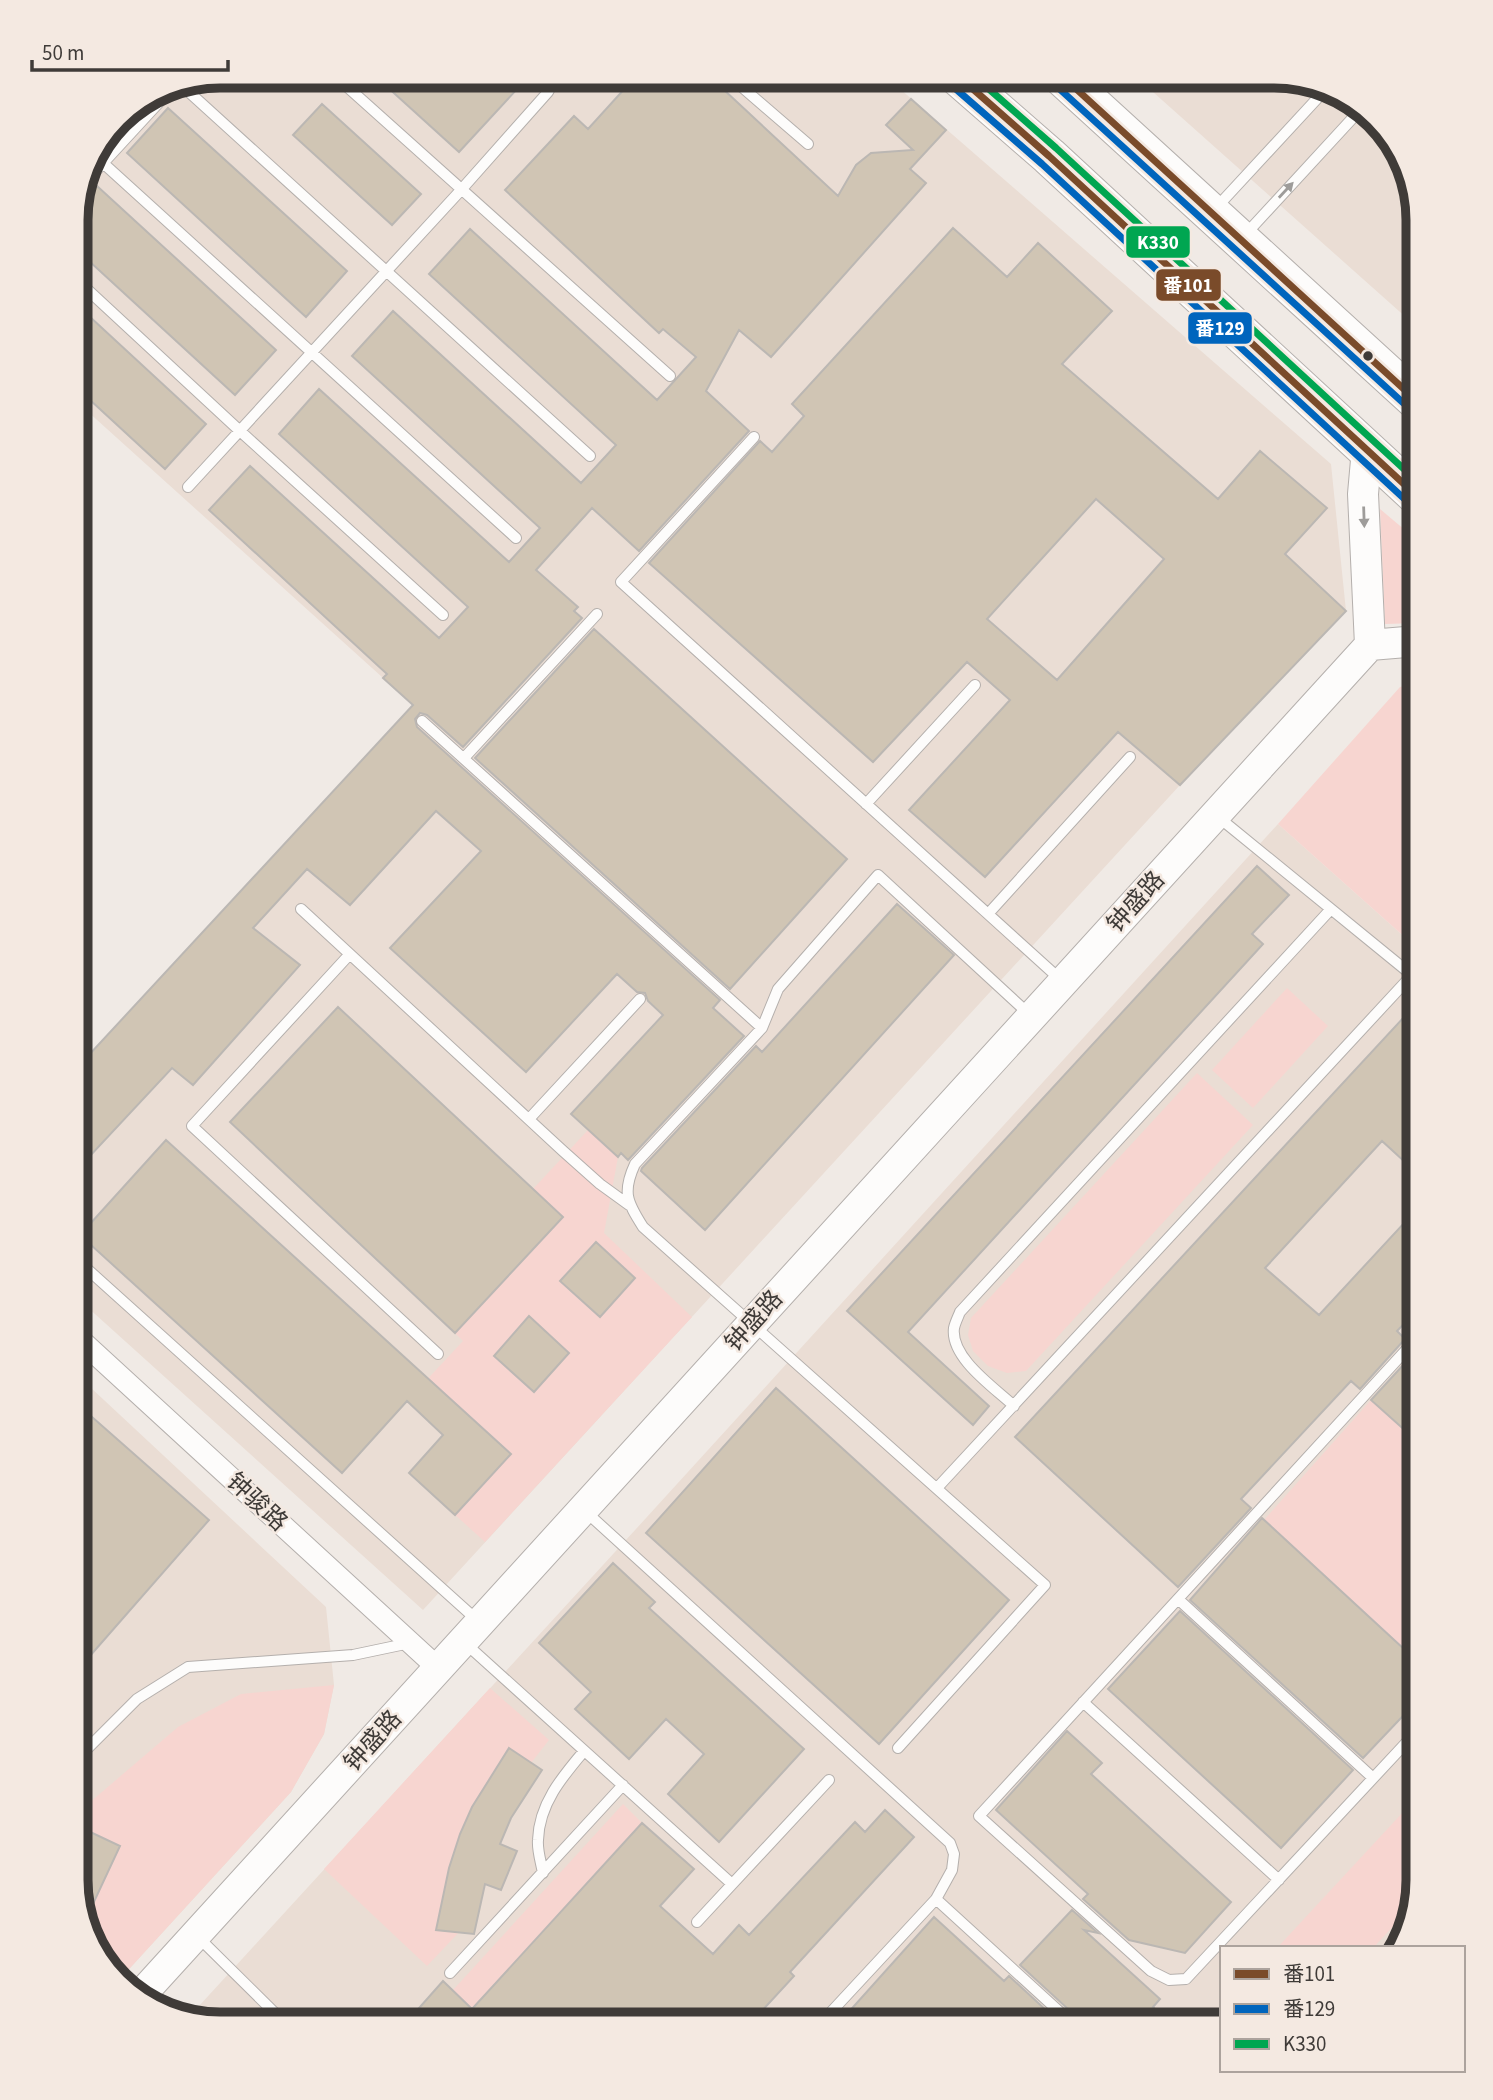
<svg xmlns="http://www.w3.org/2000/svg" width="1493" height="2100" font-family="'Source Sans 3','Noto Sans SC',sans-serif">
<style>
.built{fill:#eaddd4}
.green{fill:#f7d5d0}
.building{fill:#d0c5b4;stroke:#bbb7b3;stroke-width:2;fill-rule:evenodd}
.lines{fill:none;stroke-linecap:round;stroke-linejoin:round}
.lane-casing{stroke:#b4afac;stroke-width:12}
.street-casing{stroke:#b4afac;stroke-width:23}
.secondary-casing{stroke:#b4afac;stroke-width:32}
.highway-casing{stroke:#b4afac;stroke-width:40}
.lane{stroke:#fdfcfb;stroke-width:10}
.street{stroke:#fdfcfb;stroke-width:21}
.secondary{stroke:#fdfcfb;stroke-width:30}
.highway{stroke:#fdfcfb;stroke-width:38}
.bus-1-casing{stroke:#f4e9e1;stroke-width:12}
.bus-2-casing{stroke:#f4e9e1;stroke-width:12}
.bus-3-casing{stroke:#f4e9e1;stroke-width:12}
.bus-1{stroke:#7a4b2a;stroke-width:7}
.bus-2{stroke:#0065bd;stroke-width:7}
.bus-3{stroke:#00a651;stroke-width:7}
.oneway{fill:#9e9c9a}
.bus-dot{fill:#3f3b38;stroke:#f4e9e1;stroke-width:2.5}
.labels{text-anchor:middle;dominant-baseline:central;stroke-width:5;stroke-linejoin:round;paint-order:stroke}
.street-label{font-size:24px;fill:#3f3b38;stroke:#f4e9e1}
.rim{fill:none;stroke:#3f3b38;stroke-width:9}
.line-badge{stroke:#f4e9e1;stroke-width:2.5}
.badge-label{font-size:19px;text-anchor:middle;font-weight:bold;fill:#fff}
</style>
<rect width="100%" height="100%" fill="#f0eae5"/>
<path class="built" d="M 219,75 L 884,75 L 1331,464 L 1346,611 L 1180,785 L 423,1610 L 75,1296 L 75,1070 L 413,705 L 76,401 L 76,209 L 90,155 L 124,111 L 165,86 Z
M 1135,76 L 1283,76 L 1346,95 L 1398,147 L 1418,219 L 1418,328 Z
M 1278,824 L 1418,949 L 1418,1881 L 1400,1948 L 1222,1948 L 1222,2025 L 210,2024 L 188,2018 L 636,1529 Z
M 75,1373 L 326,1607 L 334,1685 L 324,1734 L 291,1792 L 120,1979 L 95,1953 L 75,1881 Z"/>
<path class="green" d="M 1380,509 L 1418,541 L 1418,623 L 1385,624 Z
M 1418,684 L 1418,949 L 1278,824 L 1400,687 Z
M 1287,988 L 1328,1026 L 1253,1108 L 1212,1070 Z
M 1197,1073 L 1253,1125 L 1026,1371 L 1007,1373 L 988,1366 L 973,1351 L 968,1335 L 971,1318 Z
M 588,1130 L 618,1157 L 604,1233 L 692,1317 L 485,1542 L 409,1473 L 443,1435 L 407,1401 L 463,1341 L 455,1333 L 561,1216 L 533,1189 Z
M 1371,1400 L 1418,1442 L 1418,1662 L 1264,1520 Z
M 334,1685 L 324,1734 L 291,1792 L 120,1979 L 95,1953 L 75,1881 L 75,1815 L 178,1727 L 241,1694 Z
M 490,1688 L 549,1740 L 513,1786 L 464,1927 L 427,1966 L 324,1869 Z
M 1418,1796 L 1418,1881 L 1411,1907 L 1373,1948 L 1277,1948 Z
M 623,1804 L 642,1823 L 472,2009 L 453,1990 Z"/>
<path class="building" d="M 374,75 L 530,75 L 459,152 Z
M 637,75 L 708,75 L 838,196 L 856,165 L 871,153 L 913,150 L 886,125 L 911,99 L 946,130 L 910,169 L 926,183 L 771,357 L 739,330 L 706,391 L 749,431 L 639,551 L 592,508 L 536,570 L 578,607 L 574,611 L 582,618 L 463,747 L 427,715 L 420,713 L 415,719 L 417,727 L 720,1000 L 713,1008 L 744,1036 L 628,1160 L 621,1153 L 618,1157 L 571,1114 L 663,1015 L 648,1001 L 645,993 L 637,992 L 617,974 L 526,1072 L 390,948 L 481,851 L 436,811 L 350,905 L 307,869 L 253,928 L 300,965 L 193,1085 L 172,1068 L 75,1172 L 75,1070 L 413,705 L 383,678 L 387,674 L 209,510 L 250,466 L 439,638 L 468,607 L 279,434 L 319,389 L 509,562 L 540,528 L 352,356 L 393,311 L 581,483 L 616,445 L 429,274 L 470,229 L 657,400 L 696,357 L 663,329 L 659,333 L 505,190 L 574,116 L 588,129 Z
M 322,104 L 421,194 L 392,225 L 293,135 Z
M 168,108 L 347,271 L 306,317 L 127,153 Z
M 97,186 L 276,350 L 235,395 L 76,249 L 76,209 Z
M 953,228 L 1007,277 L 1038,243 L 1112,311 L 1062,364 L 1218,499 L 1260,451 L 1327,508 L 1285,554 L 1346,611 L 1180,785 L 1118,732 L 985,877 L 909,810 L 1010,700 L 967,662 L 873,762 L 649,563 L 760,441 L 772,452 L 804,416 L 792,404 ZM 1096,499 L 1164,559 L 1057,680 L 987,619 Z
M 76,304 L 206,424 L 165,469 L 76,387 Z
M 594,629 L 847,859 L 730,989 L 475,758 Z
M 1257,866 L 1289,895 L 1252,934 L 1263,944 L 908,1332 L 989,1406 L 973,1425 L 847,1311 Z
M 897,904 L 954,955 L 705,1230 L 641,1171 L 642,1168 L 756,1046 L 762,1052 Z
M 1418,1002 L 1418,1174 L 1382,1141 L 1265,1268 L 1319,1315 L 1418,1208 L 1418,1309 L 1397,1331 L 1405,1339 L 1360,1389 L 1351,1381 L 1241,1499 L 1251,1508 L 1178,1587 L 1015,1437 Z
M 338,1007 L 563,1217 L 455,1333 L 230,1122 Z
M 166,1140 L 511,1454 L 455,1515 L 409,1473 L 443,1435 L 407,1401 L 342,1473 L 80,1235 Z
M 596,1242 L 635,1278 L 600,1317 L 560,1281 Z
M 529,1316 L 569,1353 L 534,1392 L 494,1356 Z
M 1417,1350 L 1418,1351 L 1418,1442 L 1371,1400 Z
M 776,1388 L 1009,1600 L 879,1744 L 646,1533 Z
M 75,1402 L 209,1520 L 75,1673 Z
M 1262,1518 L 1418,1662 L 1418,1700 L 1363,1758 L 1190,1600 Z
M 613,1563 L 655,1602 L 649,1608 L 804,1749 L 719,1842 L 668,1794 L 704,1754 L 666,1719 L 629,1759 L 575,1709 L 591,1692 L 539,1643 Z
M 1180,1611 L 1353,1770 L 1281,1848 L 1108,1689 Z
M 1067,1731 L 1102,1763 L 1091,1774 L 1231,1902 L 1185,1953 L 1129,1940 L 1083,1899 L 1088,1894 L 996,1810 Z
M 509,1748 L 542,1770 L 511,1818 L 500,1844 L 517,1851 L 501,1890 L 485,1884 L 474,1934 L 436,1930 L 449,1868 L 460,1834 L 472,1807 Z
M 885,1810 L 914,1837 L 790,1972 L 794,1976 L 749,2025 L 404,2025 L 443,1981 L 472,2009 L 642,1823 L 694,1869 L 660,1906 L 713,1954 L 739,1925 L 749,1935 L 855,1822 L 865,1832 Z
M 86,1830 L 120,1846 L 86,1919 L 75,1881 L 75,1851 Z
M 1072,1910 L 1098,1933 L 1084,1930 L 1160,1999 L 1153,2007 L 1172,2025 L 1082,2025 L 1079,2019 L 1020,1965 Z
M 934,1917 L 1004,1981 L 1009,1976 L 1062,2025 L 837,2025 Z"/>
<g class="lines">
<g class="lane-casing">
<path id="lane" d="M 334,75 L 670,376
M 728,75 L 808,144
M 179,83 L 590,456
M 1398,147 L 1397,166 L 1412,197
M 103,163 L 516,538
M 82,186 L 176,84
M 1216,208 L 1326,89
M 1244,236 L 1361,109
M 76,279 L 240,431 L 443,615
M 754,437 L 621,582 L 1062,981
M 188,487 L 461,190 L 548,92 L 557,75
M 422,721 L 762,1028
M 464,758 L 597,614
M 866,804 L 975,685
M 1217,816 L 1418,980
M 301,909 L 563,1151 L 600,1184 L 629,1205
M 988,914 L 1130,757
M 349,955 L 192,1126 L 438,1354
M 529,1119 L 640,999
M 75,1258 L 478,1621
M 1014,1406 C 995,1388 950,1358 954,1328 C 955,1323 958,1317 960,1312 L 1331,909
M 937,1488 L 1412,975
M 585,1511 L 950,1843 L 954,1854 L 952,1870 L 936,1899 L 819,2025
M 1178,1599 L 1373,1778
M 465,1643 L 732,1884
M 1083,1702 L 1279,1880
M 1418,1730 L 1186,1979 L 1169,1980 L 1151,1971 L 979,1816 L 1418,1337
M 898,1748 L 1045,1585 L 643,1227 C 627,1202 622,1192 635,1164 L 762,1028 L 778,989 L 878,875 L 1031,1016
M 75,1761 L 137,1699 L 188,1667 L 353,1655 L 410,1643
M 543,1873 C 541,1862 537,1850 538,1840 C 539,1804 562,1777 584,1751
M 936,1899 L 1074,2025
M 697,1922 L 829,1780
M 198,1937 L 286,2024
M 1397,1948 L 1401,1944
M 450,1973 L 623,1785"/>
</g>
<g class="street-casing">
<path id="street" d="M 75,1335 L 438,1668"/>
</g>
<g class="secondary-casing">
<path id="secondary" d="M 1367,449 L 1363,494 L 1370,645
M 1370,645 L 1418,641
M 139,1997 L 1370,645"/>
</g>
<g class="highway-casing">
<path id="highway" d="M 956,75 L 1049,156 L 1418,497
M 1060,75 L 1418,402"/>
</g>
<use href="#lane" class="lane"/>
<use href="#street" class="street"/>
<use href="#secondary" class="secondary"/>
<use href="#highway" class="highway"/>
<g class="bus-1-casing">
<path id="bus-1" d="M 957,75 L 1049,156 L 1418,497
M 1061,75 L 1418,402"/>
</g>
<g class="bus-2-casing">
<path id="bus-2" d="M 949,83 L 1042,164 L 1411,505
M 1053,83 L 1411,410"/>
</g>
<g class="bus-3-casing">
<path id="bus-3" d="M 973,75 L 1056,148 L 1418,482"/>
</g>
<use href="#bus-1" class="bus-1"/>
<use href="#bus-2" class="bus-2"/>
<use href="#bus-3" class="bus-3"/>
</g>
<defs><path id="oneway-solid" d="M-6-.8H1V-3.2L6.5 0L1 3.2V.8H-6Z" transform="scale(1.75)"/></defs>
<g class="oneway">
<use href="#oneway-solid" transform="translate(1286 190) rotate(-47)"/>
<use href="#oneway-solid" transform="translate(1364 517) rotate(88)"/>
</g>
<circle class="bus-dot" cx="1368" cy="356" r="6"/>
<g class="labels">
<g class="street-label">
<text transform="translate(1136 902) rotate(-48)">钟盛路</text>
<text transform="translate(754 1321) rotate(-48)">钟盛路</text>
<text transform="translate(257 1502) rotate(43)">钟骏路</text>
<text transform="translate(373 1741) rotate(-48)">钟盛路</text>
</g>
</g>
<path d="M0 0H1493V2100H0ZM220 88H1274A132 132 0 0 1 1406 220V1880A132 132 0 0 1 1274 2012H220A132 132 0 0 1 88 1880V220A132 132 0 0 1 220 88Z" fill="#f4e9e1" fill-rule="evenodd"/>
<path class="rim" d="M220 88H1274A132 132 0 0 1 1406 220V1880A132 132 0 0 1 1274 2012H220A132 132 0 0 1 88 1880V220A132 132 0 0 1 220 88Z"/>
<g class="line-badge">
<rect x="1125" y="225" width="66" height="34" rx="7" fill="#00a651"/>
<rect x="1155" y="268" width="67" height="34" rx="7" fill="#7a4b2a"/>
<rect x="1187" y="311" width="66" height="34" rx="7" fill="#0065bd"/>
</g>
<g class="badge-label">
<text x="1158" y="249">K330</text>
<text x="1188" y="292">番101</text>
<text x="1220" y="335">番129</text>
</g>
<rect x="1220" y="1946" width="245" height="126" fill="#f4e9e1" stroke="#aca39d" stroke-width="2"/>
<rect x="1234" y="1969" width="35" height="10" fill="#7a4b2a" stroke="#aca39d" stroke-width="2"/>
<text x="1283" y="1981" font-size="21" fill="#3f3b38">番101</text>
<rect x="1234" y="2004" width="35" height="10" fill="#0065bd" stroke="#aca39d" stroke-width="2"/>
<text x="1283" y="2016" font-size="21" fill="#3f3b38">番129</text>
<rect x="1234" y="2039" width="35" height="10" fill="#00a651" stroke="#aca39d" stroke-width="2"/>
<text x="1283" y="2051" font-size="21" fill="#3f3b38">K330</text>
<path d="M32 60v10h196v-10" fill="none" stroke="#3f3b38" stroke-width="3.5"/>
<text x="42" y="60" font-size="21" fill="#3f3b38" stroke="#f4e9e1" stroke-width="5" paint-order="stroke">50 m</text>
</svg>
